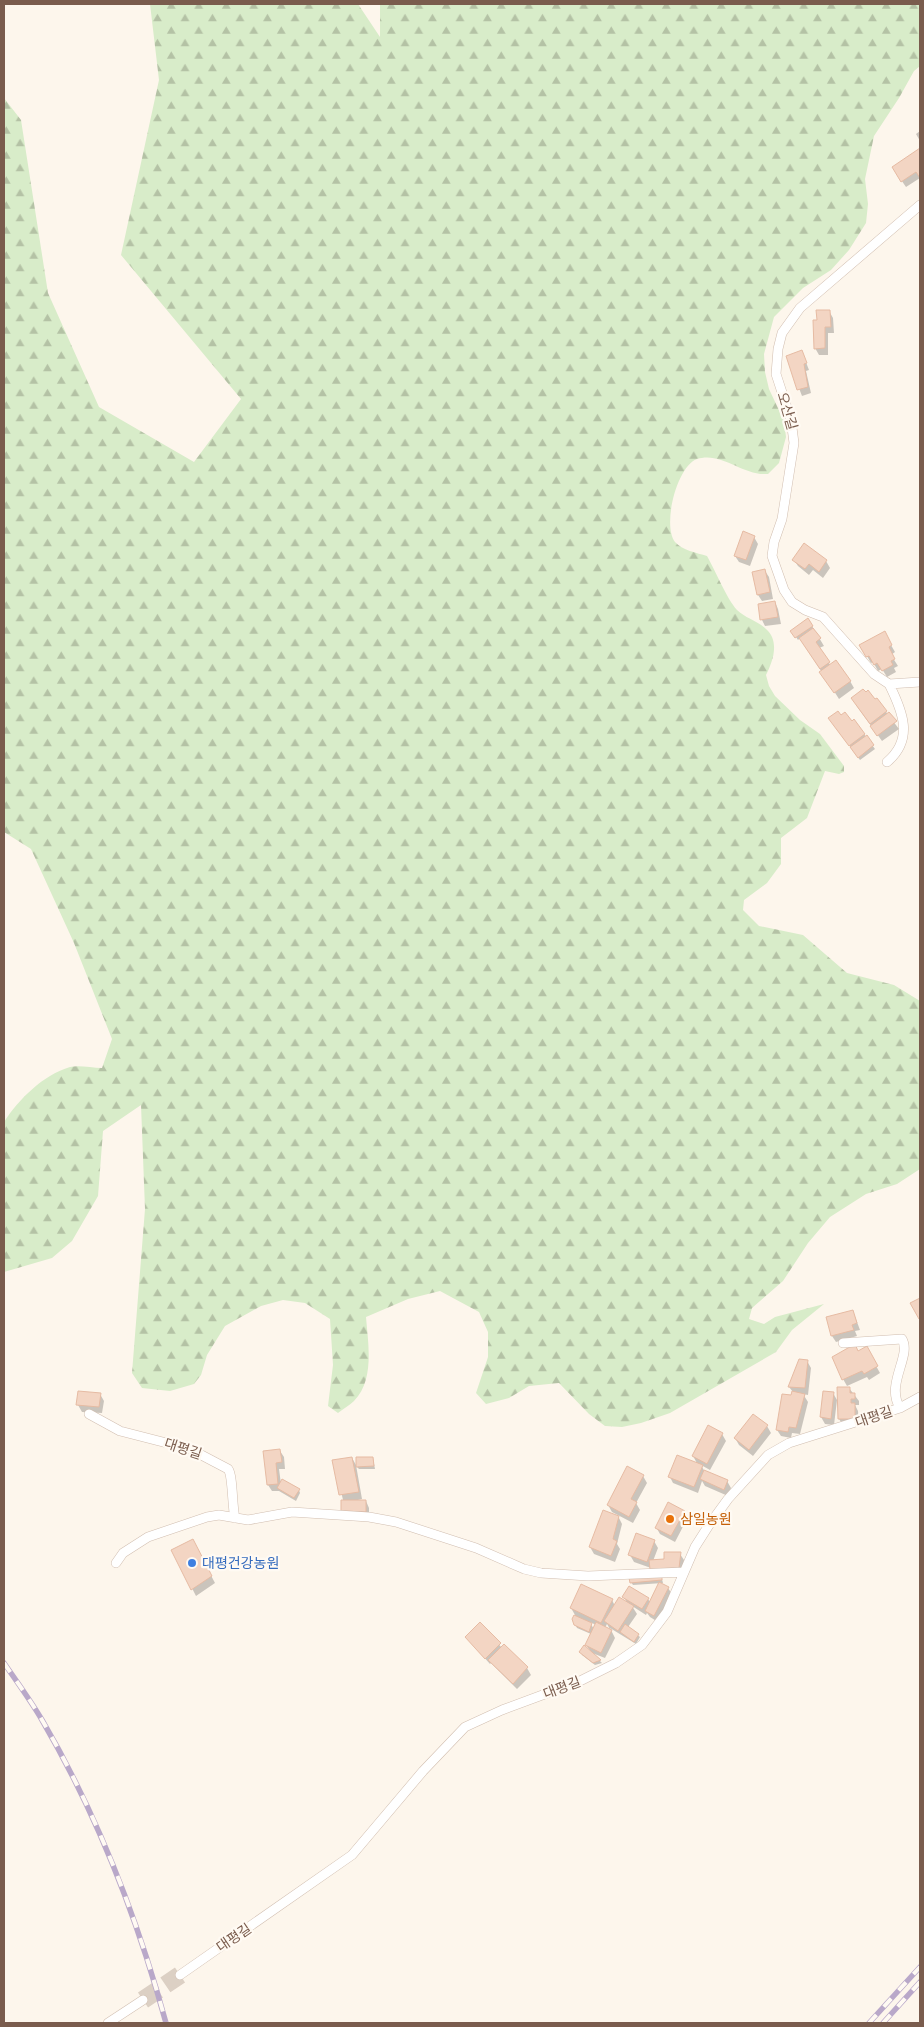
<svg xmlns="http://www.w3.org/2000/svg" width="924" height="2027" font-family="'Fira Sans Condensed','Noto Sans KR',sans-serif">
<style>
.forest{fill:url(#forest-firs)}
.shadow{fill:#0003;fill-rule:evenodd}
.building{fill:#f3d5c3;stroke:#e6bba3}
.lines{fill:none;stroke-linecap:round;stroke-linejoin:round}
.minor-tunnel{stroke:#dcd0c4;stroke-width:18;stroke-dasharray:18 9;stroke-linecap:butt}
.service-casing{stroke:#d1beb0;stroke-width:10}
.service{stroke:#fff;stroke-width:9}
.rail-casing{stroke:#b9a8c9;stroke-width:5.5}
.rail{stroke:#fffaf3;stroke-width:4;stroke-dasharray:11;stroke-linecap:butt}
.food-dot{fill:#e8710a;stroke:#fffaf3;stroke-width:2}
.shop-dot{fill:#3f7fe0;stroke:#fffaf3;stroke-width:2}
.labels{text-anchor:middle;dominant-baseline:central;stroke-width:4.5;stroke-linejoin:round;paint-order:stroke}
.street-label{font-size:14px;fill:#7a5c4d;stroke:#fffaf3}
.food-label{font-size:14px;fill:#c56008;stroke:#fffaf3;text-anchor:start}
.shop-label{font-size:14px;fill:#366cbe;stroke:#fffaf3;text-anchor:start}
</style>
<defs>
<pattern id="forest-firs" width="22" height="20" patternUnits="userSpaceOnUse" patternTransform="scale(1.25)"><rect width="22" height="20" fill="#d8ecc9"/><path d="M5 1l3.5 6h-7zM16 11l3.5 6h-7z" fill="#b4c2a5"/></pattern>
</defs>
<rect width="100%" height="100%" fill="#fdf6ec"/>
<path class="forest" d="M 150,4 L 358,4 L 380,37 L 380,4 L 920,4 L 920,66 L 914,71 L 899,98 L 874,136 L 865,179 L 868,204 L 866,223 L 849,250 L 831,270 L 803,288 L 774,317 L 764,354 L 765,372 L 769,389 L 784,421 L 786,437 L 779,463 L 768,474 C 743,476 721,451 697,459 C 677,466 662,525 675,542 C 682,550 697,553 707,556 C 715,570 727,599 737,610 C 745,618 758,621 766,629 C 780,641 773,661 766,675 L 769,686 L 775,696 L 800,720 L 820,734 L 844,766 L 844,772 L 839,774 L 825,771 L 807,818 L 781,838 L 781,864 L 767,883 L 744,900 L 743,910 L 759,926 L 803,935 L 847,973 L 894,985 L 920,1001 L 920,1169 L 897,1184 L 866,1194 L 830,1217 L 808,1243 L 783,1281 L 752,1308 L 749,1319 L 764,1324 L 775,1317 L 824,1304 L 792,1330 L 776,1352 L 670,1413 L 641,1423 L 622,1427 L 605,1426 L 589,1414 L 559,1383 L 529,1386 L 509,1398 L 486,1404 L 476,1393 L 488,1357 L 488,1332 L 479,1312 L 440,1291 L 408,1299 L 366,1317 C 368,1343 375,1379 354,1401 C 350,1405 343,1409 338,1413 L 328,1406 L 333,1365 L 330,1319 L 305,1303 L 283,1300 L 261,1306 L 225,1326 L 207,1355 L 201,1375 L 194,1384 L 170,1391 L 142,1388 L 132,1373 L 145,1209 L 141,1105 L 103,1131 L 98,1196 L 72,1241 L 52,1258 L 4,1272 L 4,1122 C 19,1099 43,1075 70,1067 C 79,1065 92,1068 102,1068 L 112,1039 L 74,943 L 31,849 L 4,832 L 4,98 L 21,120 L 48,293 L 99,407 L 194,462 L 241,399 L 121,255 L 159,80 Z"/>
<path class="shadow" d="M 920,131 L 920,141 L 916,134 Z
M 920,150 L 920,178 L 906,187 L 897,174 Z
M 829,311 L 833,318 L 834,333 L 828,333 L 828,355 L 819,355 L 815,348 L 818,321 Z
M 802,352 L 809,370 L 806,371 L 811,393 L 802,396 L 787,357 Z
M 754,537 L 758,544 L 750,566 L 739,562 L 735,556 Z
M 805,545 L 826,561 L 830,568 L 823,578 L 813,570 L 809,575 L 798,566 L 794,560 Z
M 765,571 L 769,577 L 773,599 L 762,601 L 758,595 L 754,573 Z
M 775,602 L 778,609 L 781,624 L 765,626 L 762,620 Z
M 812,626 L 824,646 L 819,648 L 831,666 L 850,681 L 854,688 L 839,699 L 800,638 L 798,640 L 792,631 Z
M 884,633 L 895,652 L 891,655 L 898,666 L 894,668 L 896,672 L 887,677 L 882,669 L 878,671 L 873,662 L 871,663 L 861,646 Z
M 877,700 L 899,729 L 882,741 L 856,705 Z
M 834,725 L 864,734 L 875,749 L 860,760 Z
M 853,1311 L 860,1330 L 855,1331 L 857,1336 L 836,1342 L 832,1336 Z
M 866,1348 L 880,1373 L 869,1380 L 867,1377 L 847,1386 L 843,1379 L 858,1353 Z
M 807,1361 L 811,1368 L 808,1395 L 803,1394 L 808,1402 L 800,1434 L 792,1433 L 791,1438 L 781,1436 L 777,1430 L 792,1397 L 793,1392 L 789,1387 Z
M 849,1388 L 859,1401 L 859,1405 L 855,1405 L 858,1411 L 859,1425 L 843,1425 L 839,1419 Z
M 833,1393 L 837,1400 L 834,1425 L 825,1424 L 821,1417 Z
M 100,1394 L 104,1401 L 102,1413 L 82,1412 L 78,1405 Z
M 753,1415 L 767,1426 L 771,1433 L 753,1456 L 739,1445 L 735,1438 Z
M 722,1434 L 726,1441 L 710,1470 L 701,1465 L 705,1472 L 727,1481 L 731,1488 L 728,1496 L 705,1486 L 702,1481 L 698,1493 L 673,1483 L 670,1477 L 698,1465 L 693,1456 Z
M 280,1451 L 284,1457 L 285,1469 L 279,1469 L 281,1484 L 299,1490 L 300,1493 L 296,1501 L 279,1491 L 272,1491 L 268,1485 Z
M 352,1458 L 356,1465 L 362,1499 L 354,1501 L 366,1501 L 369,1508 L 369,1518 L 342,1511 L 343,1500 L 334,1461 Z
M 373,1458 L 375,1469 L 359,1469 L 357,1467 Z
M 643,1476 L 647,1483 L 636,1503 L 640,1510 L 633,1523 L 612,1512 L 608,1505 Z
M 684,1512 L 687,1519 L 675,1542 L 660,1534 L 656,1527 Z
M 618,1516 L 622,1524 L 617,1544 L 620,1549 L 615,1562 L 594,1554 L 590,1547 Z
M 654,1541 L 658,1548 L 653,1561 L 666,1560 L 680,1554 L 684,1560 L 682,1574 L 661,1575 L 663,1583 L 633,1585 L 631,1582 L 656,1577 L 651,1568 L 634,1562 L 630,1555 Z
M 196,1547 L 215,1583 L 196,1596 L 173,1551 Z
M 668,1588 L 672,1594 L 658,1622 L 650,1617 L 647,1613 L 646,1615 L 632,1606 L 637,1614 L 628,1627 L 640,1637 L 636,1644 L 610,1628 L 615,1638 L 605,1658 L 592,1653 L 602,1663 L 595,1665 L 582,1655 L 581,1652 L 591,1652 L 586,1645 L 591,1634 L 577,1628 L 573,1620 L 575,1615 L 571,1608 L 612,1600 L 615,1606 L 628,1604 L 624,1597 L 648,1599 L 650,1602 ZM 590,1622 L 596,1625 L 594,1629 L 592,1626 ZM 607,1624 L 611,1631 L 605,1628 Z
M 480,1623 L 502,1648 L 504,1645 L 527,1668 L 531,1675 L 517,1689 L 491,1663 L 490,1664 L 466,1637 Z"/>
<path class="building" d="M 920,148 L 920,178 L 916,172 L 901,182 L 892,167 Z
M 816,310 L 830,310 L 831,327 L 825,327 L 825,348 L 814,349 L 813,320 L 817,320 Z
M 802,350 L 807,363 L 804,364 L 808,387 L 797,390 L 786,356 Z
M 743,531 L 755,536 L 746,560 L 734,556 Z
M 804,543 L 827,560 L 819,572 L 809,564 L 805,569 L 792,560 Z
M 765,569 L 770,592 L 757,595 L 752,572 Z
M 775,601 L 778,617 L 760,620 L 758,604 Z
M 808,618 L 813,626 L 795,638 L 790,631 Z
M 813,628 L 821,638 L 816,642 L 830,662 L 820,669 L 799,638 Z
M 885,631 L 892,645 L 889,647 L 895,659 L 891,661 L 893,665 L 882,671 L 877,663 L 874,665 L 869,656 L 866,657 L 859,645 Z
M 836,660 L 851,681 L 834,693 L 819,672 Z
M 863,689 L 866,692 L 868,690 L 875,699 L 877,698 L 887,711 L 870,724 L 851,698 Z
M 838,711 L 841,715 L 845,712 L 852,721 L 854,719 L 865,734 L 849,746 L 828,718 Z
M 889,712 L 897,721 L 877,736 L 870,726 Z
M 867,735 L 874,745 L 858,758 L 850,747 Z
M 920,1298 L 920,1318 L 919,1319 L 910,1303 Z
M 853,1310 L 857,1323 L 852,1325 L 854,1330 L 831,1336 L 826,1317 Z
M 855,1344 L 858,1351 L 867,1346 L 878,1366 L 864,1374 L 862,1371 L 842,1380 L 832,1357 Z
M 799,1359 L 808,1360 L 805,1388 L 788,1387 Z
M 837,1387 L 850,1387 L 850,1393 L 855,1393 L 855,1399 L 851,1399 L 851,1403 L 855,1403 L 855,1419 L 838,1419 Z
M 78,1391 L 101,1393 L 99,1407 L 76,1405 Z
M 792,1391 L 805,1394 L 796,1428 L 789,1427 L 788,1432 L 776,1430 L 782,1394 L 791,1395 Z
M 823,1391 L 834,1392 L 831,1419 L 820,1417 Z
M 753,1414 L 768,1425 L 749,1450 L 734,1438 Z
M 708,1425 L 723,1433 L 707,1464 L 692,1456 Z
M 280,1449 L 282,1462 L 276,1463 L 278,1484 L 267,1485 L 263,1451 Z
M 677,1455 L 703,1465 L 694,1487 L 668,1477 Z
M 352,1457 L 359,1492 L 339,1495 L 332,1460 Z
M 356,1457 L 373,1457 L 374,1466 L 356,1467 Z
M 627,1466 L 644,1475 L 631,1499 L 637,1502 L 629,1517 L 607,1505 Z
M 704,1470 L 728,1480 L 724,1490 L 700,1479 Z
M 282,1479 L 300,1489 L 294,1498 L 277,1488 Z
M 341,1500 L 366,1500 L 366,1512 L 341,1511 Z
M 668,1502 L 685,1511 L 671,1536 L 655,1528 Z
M 603,1510 L 619,1516 L 613,1539 L 617,1541 L 611,1556 L 589,1547 Z
M 636,1533 L 655,1540 L 647,1562 L 628,1555 Z
M 193,1539 L 212,1576 L 191,1590 L 171,1550 Z
M 664,1552 L 681,1552 L 679,1568 L 650,1569 L 649,1560 L 664,1559 Z
M 662,1575 L 662,1580 L 630,1583 L 629,1578 Z
M 659,1582 L 669,1587 L 654,1616 L 645,1611 Z
M 581,1584 L 613,1599 L 601,1623 L 570,1608 Z
M 629,1586 L 649,1598 L 642,1609 L 622,1597 Z
M 619,1597 L 634,1606 L 618,1631 L 604,1621 Z
M 574,1615 L 592,1623 L 589,1632 L 574,1625 L 572,1619 Z
M 480,1622 L 501,1643 L 485,1659 L 465,1637 Z
M 596,1622 L 612,1630 L 601,1653 L 585,1645 Z
M 625,1624 L 639,1634 L 634,1642 L 620,1632 Z
M 504,1644 L 528,1667 L 513,1684 L 488,1660 Z
M 584,1645 L 601,1660 L 593,1663 L 579,1652 Z"/>
<g class="lines">
<path class="minor-tunnel" d="M 143,2000 L 180,1975"/>
<g class="service-casing">
<path id="service" d="M 920,205 L 800,308 L 782,333 L 778,349 L 776,374 L 791,420 L 794,443 L 782,519 L 774,542 L 772,556 L 784,590 L 792,602 L 805,610 L 823,617 L 874,674 L 889,684 L 920,682
M 887,762 C 914,739 903,712 889,684
M 843,1343 L 902,1339 C 912,1356 885,1384 900,1408
M 89,1414 L 120,1431 L 190,1449 L 228,1469 C 233,1475 232,1507 235,1518
M 116,1563 L 123,1553 L 148,1537 L 207,1517 L 219,1515 L 248,1520 L 292,1512 L 369,1517 L 396,1522 L 476,1548 L 524,1569 L 541,1573 L 588,1576 L 684,1572
M 180,1975 L 352,1855 L 423,1771 L 465,1727 L 502,1710 L 580,1681 L 616,1663 L 642,1645 L 667,1612 L 695,1547 L 709,1525 L 728,1499 L 768,1455 L 789,1443 L 900,1408 L 920,1397
M 108,2023 L 143,2000"/>
</g>
<use href="#service" class="service"/>
<g class="rail-casing">
<path id="rail" d="M 4,1663 C 17,1682 31,1701 42,1720 C 98,1816 137,1917 166,2023
M 869,2023 L 920,1967
M 883,2023 L 920,1982"/>
</g>
<use href="#rail" class="rail"/>
</g>
<circle class="food-dot" cx="670" cy="1519" r="5"/>
<circle class="shop-dot" cx="192" cy="1563" r="5"/>
<g class="labels">
<g class="street-label">
<text transform="translate(787 411) rotate(74)">오산길</text>
<text transform="translate(874 1417) rotate(-19)">대평길</text>
<text transform="translate(183 1449) rotate(18)">대평길</text>
<text transform="translate(562 1688) rotate(-21)">대평길</text>
<text transform="translate(234 1938) rotate(-34)">대평길</text>
</g>
<g class="food-label">
<text x="680" y="1519">삼일농원</text>
</g>
<g class="shop-label">
<text x="202" y="1563">대평건강농원</text>
</g>
</g>
<rect width="924" height="2027" fill="none" stroke="#7a5c4d" stroke-width="10"/>
</svg>
